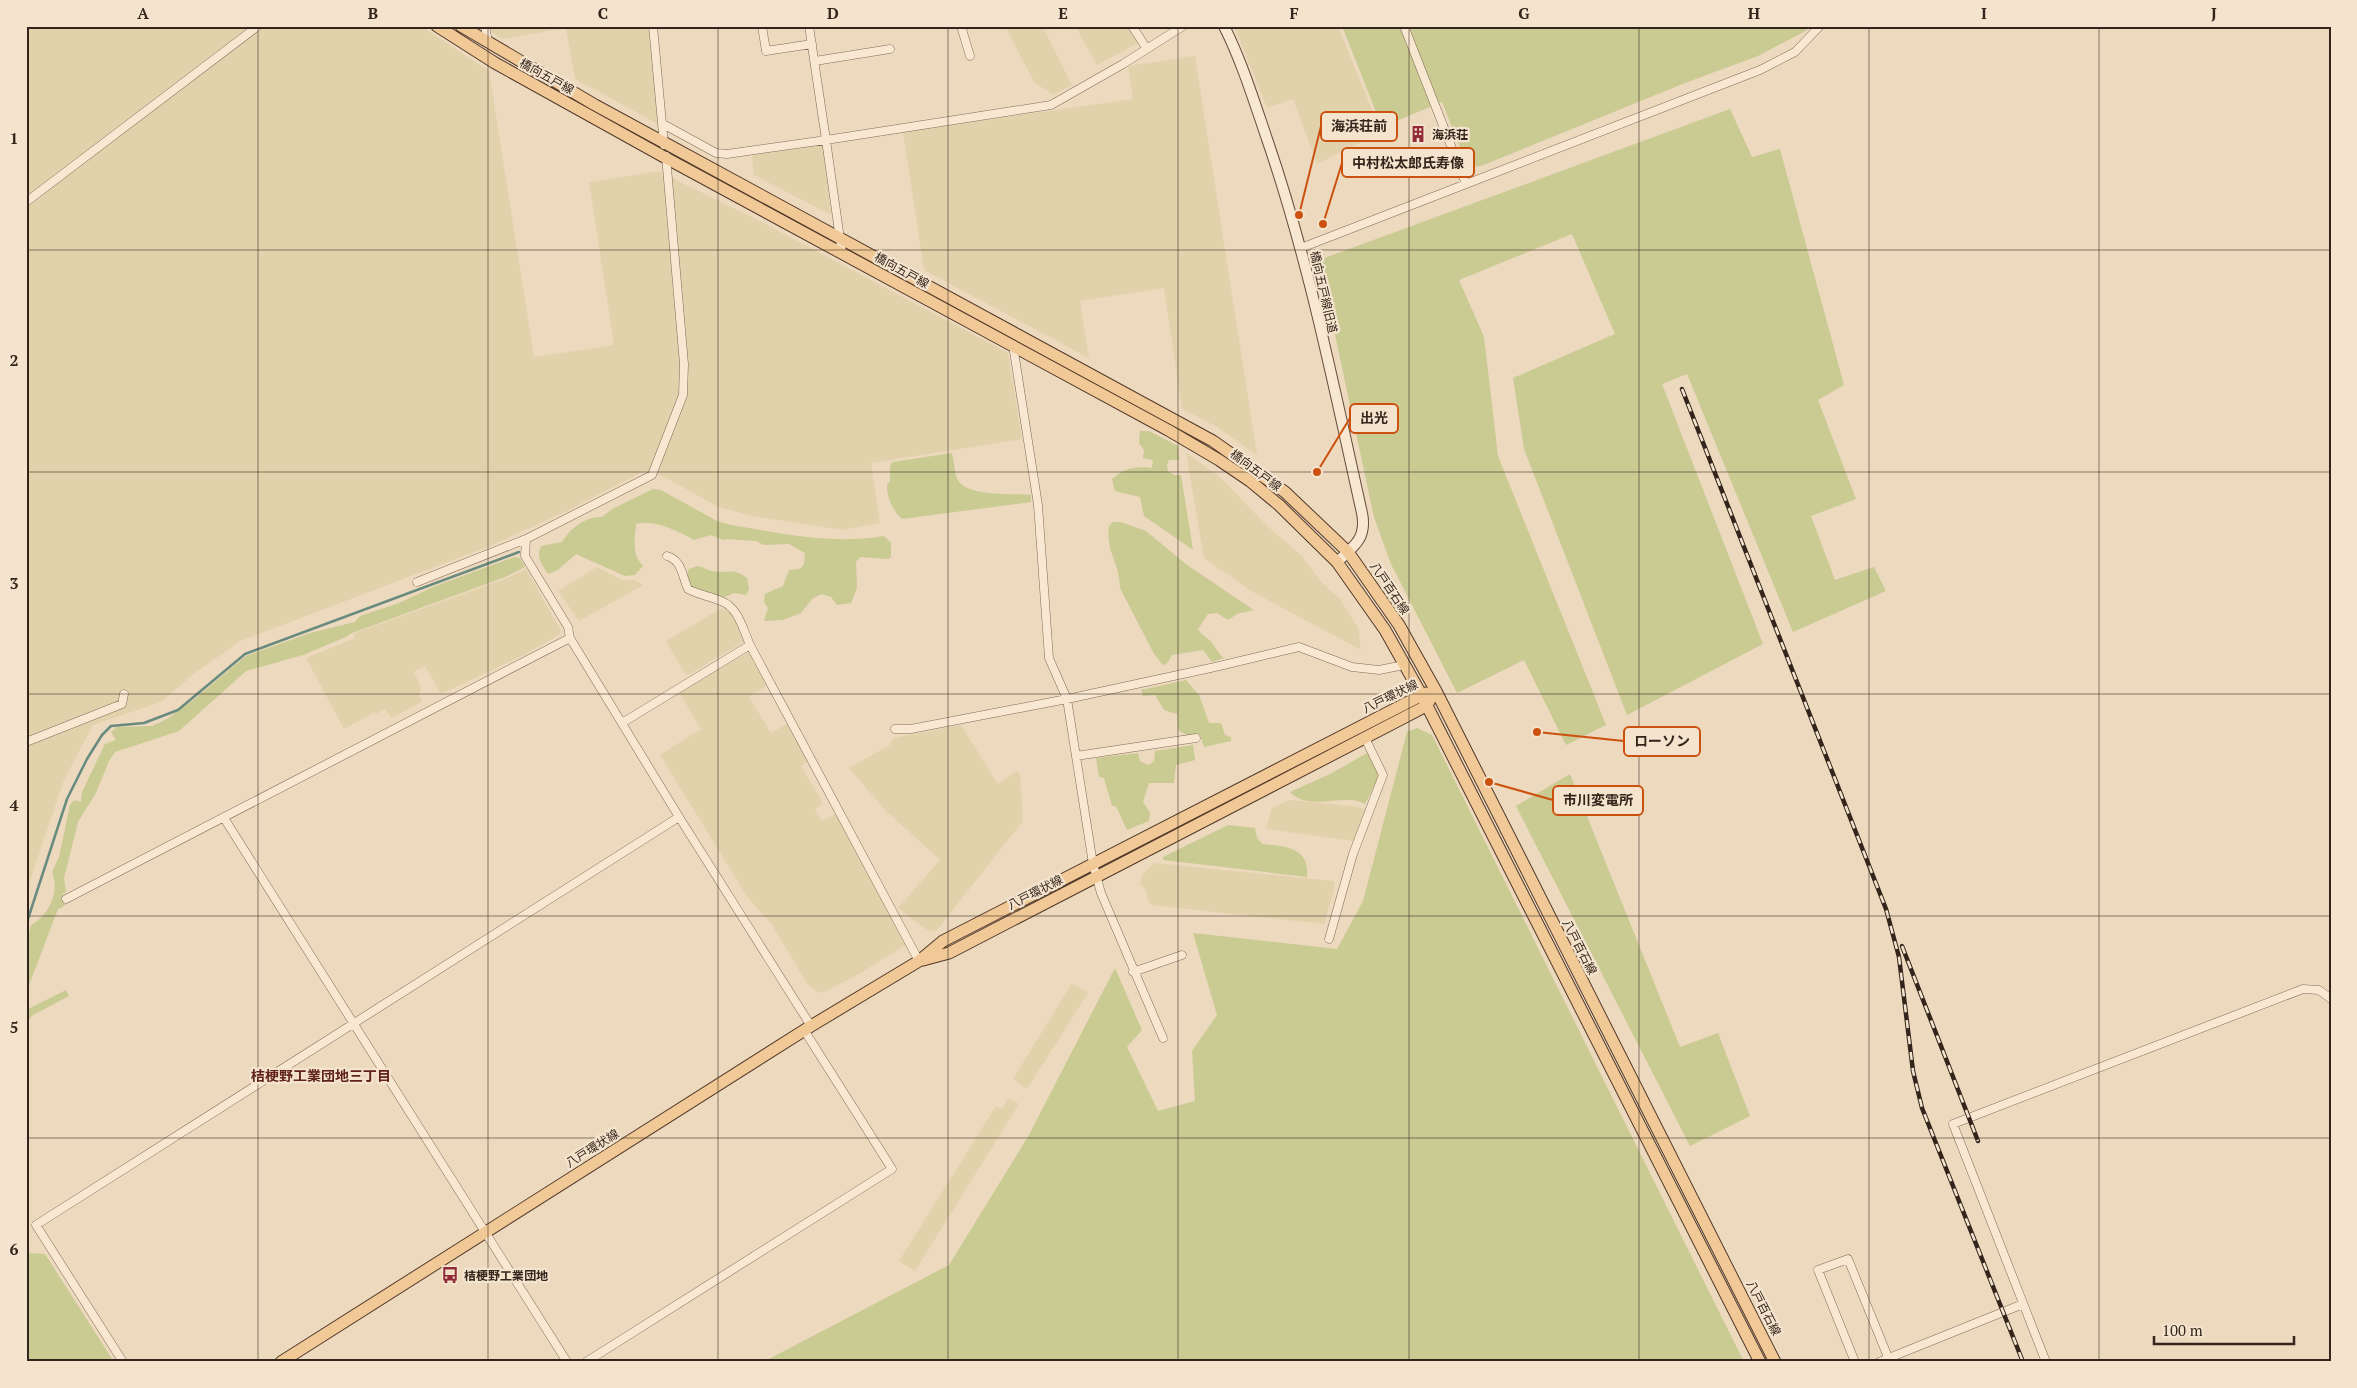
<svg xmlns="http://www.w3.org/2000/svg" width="2357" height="1388" font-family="'PT Serif','Noto Sans JP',serif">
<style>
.farmland{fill:#e2d2ac}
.green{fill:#caca93}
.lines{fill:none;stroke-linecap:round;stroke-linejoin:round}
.stream{stroke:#698b7f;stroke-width:2.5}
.street-casing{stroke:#846a58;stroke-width:9}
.secondary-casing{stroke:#664b3b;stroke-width:12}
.primary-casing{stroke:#52392c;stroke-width:13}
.street{stroke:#f8e7d1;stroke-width:8}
.secondary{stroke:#f8e7d1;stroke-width:10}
.primary{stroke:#f0c996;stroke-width:11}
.rail-casing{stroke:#34251c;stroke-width:4.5}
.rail{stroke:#f4e4ce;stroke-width:2.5;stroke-dasharray:8;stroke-linecap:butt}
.grid{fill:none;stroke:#34251c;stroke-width:1;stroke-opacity:0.55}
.labels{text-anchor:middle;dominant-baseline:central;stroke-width:4.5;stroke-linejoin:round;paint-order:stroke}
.street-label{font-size:12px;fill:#34251c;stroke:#f4e4ce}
.poi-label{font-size:12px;font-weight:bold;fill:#34251c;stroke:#f4e4ce;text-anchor:start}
.neighbourhood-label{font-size:14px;font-weight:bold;fill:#60221c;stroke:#f4e4ce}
.leader{fill:none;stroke:#cd510e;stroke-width:2}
.callout-dot{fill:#cd510e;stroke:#f4e4ce;stroke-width:2}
.callout{fill:#f4e4ce;stroke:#cd510e;stroke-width:2}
.callout-label{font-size:14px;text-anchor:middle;font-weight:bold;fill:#34251c}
.neatline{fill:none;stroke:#34251c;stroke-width:2}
.grid-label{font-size:16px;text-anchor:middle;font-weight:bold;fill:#34251c}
</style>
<rect width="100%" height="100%" fill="#ecd9be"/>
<path class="farmland" d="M 26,26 L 421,26 L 489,71 L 534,357 L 614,345 L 589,182 L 661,171 L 678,181 L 758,220 L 1008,353 L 1022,439 L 871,463 L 880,523 L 842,530 L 753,516 L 718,507 L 665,477 L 644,471 L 567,511 L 490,546 L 240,641 L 195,673 L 161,702 L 93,725 L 64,780 L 26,893 Z
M 482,26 L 648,26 L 658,124 L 575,79 L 566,28 L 502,39 Z
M 1005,26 L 1049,26 L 1044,29 L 1072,85 L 1053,95 L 1034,82 Z
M 1075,26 L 1128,26 L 1138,43 L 1097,65 Z
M 1234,26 L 1338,26 L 1381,132 L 1317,164 L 1293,99 L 1267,108 Z
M 1195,56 L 1257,455 L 1217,427 L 1182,409 L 1164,288 L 1080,301 L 1089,358 L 924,270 L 903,132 L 1133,99 L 1128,66 Z
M 823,145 L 831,215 L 754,175 L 752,155 Z
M 1186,453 L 1220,477 L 1267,526 L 1301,555 L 1321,582 L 1340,599 L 1358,628 L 1361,650 L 1251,591 L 1204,558 Z
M 597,567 L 622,580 L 635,580 L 643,585 L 579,621 L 558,591 Z
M 526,569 L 561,631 L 560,634 L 524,655 L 441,694 L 425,666 L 414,672 L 421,687 L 419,695 L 422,702 L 391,718 L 385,709 L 376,714 L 373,713 L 344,729 L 306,658 L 353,639 L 355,633 L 507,578 Z
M 722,608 L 730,611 L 735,617 L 743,642 L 688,675 L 684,672 L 666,641 Z
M 747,653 L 750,653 L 768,685 L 749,697 L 771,733 L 788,723 L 809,760 L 801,766 L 823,803 L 815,810 L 822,821 L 836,814 L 906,945 L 859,974 L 822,993 L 814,990 L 807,983 L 771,923 L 748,898 L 660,755 L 701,729 L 679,692 Z
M 961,725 L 998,784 L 1017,771 L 1020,775 L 1023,821 L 937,930 L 930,932 L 898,908 L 940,860 L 886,811 L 849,768 L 890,745 L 893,738 Z
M 1289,800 L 1354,806 L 1367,810 L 1354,841 L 1266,829 L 1272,808 Z
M 1154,863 L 1334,881 L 1334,890 L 1324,924 L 1152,905 L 1148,901 L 1146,891 L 1140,884 L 1142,875 Z
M 1072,983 L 1088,993 L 1027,1089 L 1013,1079 Z
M 1008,1098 L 1019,1104 L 915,1271 L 899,1261 L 996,1106 L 1002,1109 Z"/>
<path class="green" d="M 1342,26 L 1809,26 L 1807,30 L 1758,56 L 1685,83 L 1481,166 L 1468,167 L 1442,102 L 1382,127 Z
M 1730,109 L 1752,157 L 1780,149 L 1844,385 L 1818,400 L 1856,499 L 1811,516 L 1835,580 L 1874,567 L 1886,591 L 1793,632 L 1687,374 L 1662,384 L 1763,644 L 1627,715 L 1524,449 L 1513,378 L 1615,334 L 1572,234 L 1459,280 L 1484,337 L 1498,456 L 1606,725 L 1566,745 L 1524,660 L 1457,693 L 1391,564 L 1374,517 L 1319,260 Z
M 1140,431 L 1149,431 L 1178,446 L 1179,460 L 1169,460 L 1167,465 L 1168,471 L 1174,475 L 1181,475 L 1193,550 L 1144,516 L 1140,497 L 1115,491 L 1112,479 C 1124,468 1137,466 1152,468 L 1153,460 L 1143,458 L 1144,450 L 1139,443 Z
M 952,453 C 954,461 954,469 956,476 C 962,498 1012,493 1031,495 L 1031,502 L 902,519 C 893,511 887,498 887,485 L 890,481 L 890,467 L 892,462 Z
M 653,489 L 661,490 L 717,521 L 731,525 C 782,533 832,545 884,536 L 891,543 L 891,557 L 888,559 L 860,557 L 856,562 L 857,588 L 851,603 L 837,605 L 831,597 L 821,594 L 812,599 L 801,613 L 783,620 L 764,621 L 768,608 L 764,602 L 765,594 L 783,586 L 789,570 L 800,569 L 804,564 L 805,553 L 789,544 L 764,545 L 756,541 L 727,539 L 723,540 L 711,535 L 694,540 C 678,531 654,519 636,524 C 635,540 631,553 643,566 L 635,575 L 625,576 L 576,554 L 558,570 L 548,574 C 541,563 536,558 541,546 L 562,542 C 569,530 585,516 602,517 L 612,509 Z
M 1113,522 L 1121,522 L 1146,531 L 1187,565 L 1254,610 L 1237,614 L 1228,620 L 1217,613 L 1208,614 L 1198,629 C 1202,636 1209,638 1213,644 C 1217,650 1218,653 1224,658 L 1212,662 L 1203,650 L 1172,655 L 1166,665 L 1162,664 L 1154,654 L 1120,588 C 1120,564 1105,550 1109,526 Z
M 514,557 L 520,558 L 525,567 L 505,577 L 352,633 L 346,637 L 303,655 L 246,671 L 179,731 L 115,752 L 109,761 L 96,793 L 78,822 L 64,878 L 66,892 L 62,895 L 66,905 L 58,909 L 26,993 L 26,946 L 31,925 C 49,915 60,892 52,872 L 59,857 L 70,805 L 74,800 L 81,802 L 82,792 L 105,744 L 116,740 L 111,732 L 117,727 L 152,726 L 167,719 L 192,701 L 246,656 L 310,633 L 355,622 L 360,616 L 399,603 L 433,587 Z
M 697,566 C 703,566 706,570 712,571 C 727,574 733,567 747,578 L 749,589 L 746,595 C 728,591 735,595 723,597 C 707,599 681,587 689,569 Z
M 1186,680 L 1199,695 L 1209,723 L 1221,723 L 1225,735 L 1231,737 L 1231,741 L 1204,747 L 1200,735 L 1188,736 L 1178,730 L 1177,714 L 1164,710 L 1155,695 L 1143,696 L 1141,690 Z
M 1417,728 L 1432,735 L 1744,1362 L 763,1362 L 949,1265 L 1029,1135 L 1115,968 L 1142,1030 L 1127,1047 L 1158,1111 L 1195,1101 L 1192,1051 L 1217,1015 L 1193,933 L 1337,949 L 1363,901 L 1407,732 Z
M 1193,745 L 1195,760 L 1176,765 L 1174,783 L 1149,783 L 1143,802 L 1150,813 L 1149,821 L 1127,830 L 1116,806 L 1112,806 L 1104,778 L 1099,777 L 1096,758 L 1138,753 L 1140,761 L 1149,765 L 1154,761 L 1155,751 Z
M 1367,753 L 1380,775 L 1365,804 C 1361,802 1355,800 1350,800 C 1332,799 1304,808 1290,792 L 1330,774 Z
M 1570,774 L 1680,1047 L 1718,1033 L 1750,1116 L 1690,1146 L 1516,806 Z
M 1228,825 L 1255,828 L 1257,838 L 1262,844 C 1285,846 1310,847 1307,877 L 1163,860 L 1163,857 Z
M 66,990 L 69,996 L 33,1015 L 26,1022 L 26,1010 Z
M 26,1253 L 45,1254 L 114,1362 L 26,1362 Z"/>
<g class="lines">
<path class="stream" d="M 26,925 L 67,799 L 87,759 L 102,735 L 111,726 L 144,723 L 178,710 L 245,654 L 519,552"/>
<g class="street-casing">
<path id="street" d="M 485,26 L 488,42
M 653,26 L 664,145
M 762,26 L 766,51 L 812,44
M 809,26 L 826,140 L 1051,105 L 1123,64 L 1183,26
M 961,26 L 970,56
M 1132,26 L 1147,49
M 1404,26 L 1466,184 L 1760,70 L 1795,52 L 1820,26
M 815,61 L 890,49
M 663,124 L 716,153 L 727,154 L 826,140 L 842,253
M 26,202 L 258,26
M 1301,248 L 1466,184
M 1013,345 L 1038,505 L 1049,658 L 1067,699 L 1093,864 L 1101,893 L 1163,1038
M 667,556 C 682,560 682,576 688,589 C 699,595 709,596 721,601 C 738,607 743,629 750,645
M 417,582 L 526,539
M 570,638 L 568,627 L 525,556 L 526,539 L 652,475 L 683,395 L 684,364 L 666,156
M 622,723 L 750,645 L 919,961
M 895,729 L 911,729 L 1067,699 L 1215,667 L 1299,647 L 1352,667 L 1379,670 L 1404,665
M 26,742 L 122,704 L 124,694
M 1076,756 L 1196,738
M 224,818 L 567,1362
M 66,899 L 570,638 L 679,817 L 811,1026
M 1329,939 L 1353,854 L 1383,775 L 1365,738
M 1133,972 L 1182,955
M 123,1362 L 36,1225 L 679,817
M 586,1362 L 892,1169 L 804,1030
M 1855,1362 L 1818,1270 L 1848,1259 L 1890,1362
M 1879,1362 L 2023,1304
M 2046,1362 L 1953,1124 L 2303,989 L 2319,990 L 2331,999"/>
</g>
<g class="secondary-casing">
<path id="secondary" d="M 1224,26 C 1242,62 1254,101 1267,139 C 1309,261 1334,388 1362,513 C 1367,539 1354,546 1337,562"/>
</g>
<g class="primary-casing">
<path id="primary" d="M 437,26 L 495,63 L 666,158 L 1168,430 L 1219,460 L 1250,481 L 1279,505 L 1337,562 L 1385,630 L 1421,694 L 1760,1362
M 461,26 L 595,105 L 1213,441 L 1285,492 L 1348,552 L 1399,625 L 1436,691 L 1775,1362
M 923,960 L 949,953 L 1405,717 L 1426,706 L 1430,700
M 281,1362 L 811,1026 L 919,961 L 943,941 L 1426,693"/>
</g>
<use href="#street" class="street"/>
<use href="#secondary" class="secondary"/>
<use href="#primary" class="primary"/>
<g class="rail-casing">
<path id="rail" d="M 1682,389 L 1886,909 L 1899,957 L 1913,1071 L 1922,1108 L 2023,1362
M 1902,946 L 1978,1141"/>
</g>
<use href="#rail" class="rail"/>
</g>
<path class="grid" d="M 258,26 L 258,1362M 488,26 L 488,1362M 718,26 L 718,1362M 948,26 L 948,1362M 1178,26 L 1178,1362M 1409,26 L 1409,1362M 1639,26 L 1639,1362M 1869,26 L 1869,1362M 2099,26 L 2099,1362M 26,250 L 2331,250M 26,472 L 2331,472M 26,694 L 2331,694M 26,916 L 2331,916M 26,1138 L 2331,1138"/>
<defs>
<g id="building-bare" transform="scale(1.35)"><path d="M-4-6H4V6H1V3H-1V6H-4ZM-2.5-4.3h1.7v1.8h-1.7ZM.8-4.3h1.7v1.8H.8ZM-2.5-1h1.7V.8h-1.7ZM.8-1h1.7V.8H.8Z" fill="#922937" stroke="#f4e4ce" stroke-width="2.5" paint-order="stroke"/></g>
<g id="bus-bare" transform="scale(1.35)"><path d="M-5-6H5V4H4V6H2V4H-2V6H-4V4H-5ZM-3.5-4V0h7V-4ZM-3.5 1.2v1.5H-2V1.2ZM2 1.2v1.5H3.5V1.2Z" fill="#922937" stroke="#f4e4ce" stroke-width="2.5" paint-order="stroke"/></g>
</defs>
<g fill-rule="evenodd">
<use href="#building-bare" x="1418" y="134"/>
<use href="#bus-bare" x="450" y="1275"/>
</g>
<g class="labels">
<g class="street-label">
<text transform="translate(547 76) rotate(29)">橋向五戸線</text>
<text transform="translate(902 270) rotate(29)">橋向五戸線</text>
<text transform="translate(1324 292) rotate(77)">橋向五戸線旧道</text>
<text transform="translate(1256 470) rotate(37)">橋向五戸線</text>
<text transform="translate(1390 588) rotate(56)">八戸百石線</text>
<text transform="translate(1390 696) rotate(-26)">八戸環状線</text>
<text transform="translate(1035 892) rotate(-27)">八戸環状線</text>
<text transform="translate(1580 947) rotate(63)">八戸百石線</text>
<text transform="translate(592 1148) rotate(-32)">八戸環状線</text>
<text transform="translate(1764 1308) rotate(63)">八戸百石線</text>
</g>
<g class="poi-label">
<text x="1432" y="134">海浜荘</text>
<text x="464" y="1275">桔梗野工業団地</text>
</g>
<g class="neighbourhood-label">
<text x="321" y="1075">桔梗野工業団地三丁目</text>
</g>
</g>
<path class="leader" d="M1299 215L1321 126M1323 224L1342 163M1317 472L1350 418M1537 732L1624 741M1489 782L1553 800"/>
<g class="callout-dot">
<circle cx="1299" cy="215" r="5"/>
<circle cx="1323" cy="224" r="5"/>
<circle cx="1317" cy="472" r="5"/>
<circle cx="1537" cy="732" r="5"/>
<circle cx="1489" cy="782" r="5"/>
</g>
<g class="callout">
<rect x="1321" y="112" width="76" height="29" rx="5"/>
<rect x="1342" y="148" width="132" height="29" rx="5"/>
<rect x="1350" y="404" width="48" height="29" rx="5"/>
<rect x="1624" y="727" width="76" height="29" rx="5"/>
<rect x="1553" y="786" width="90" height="29" rx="5"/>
</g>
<g class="callout-label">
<text x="1359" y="131">海浜荘前</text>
<text x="1408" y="168">中村松太郎氏寿像</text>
<text x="1374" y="423">出光</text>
<text x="1662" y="746">ローソン</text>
<text x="1598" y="805">市川変電所</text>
</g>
<rect width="2357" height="1388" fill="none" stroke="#f4e4ce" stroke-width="55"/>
<path d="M2154 1336v8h140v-8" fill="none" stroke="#34251c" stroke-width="2.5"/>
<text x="2162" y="1336" font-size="15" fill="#34251c" stroke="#f4e4ce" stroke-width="4" paint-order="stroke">100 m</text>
<rect x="28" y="28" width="2302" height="1332" class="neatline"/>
<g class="grid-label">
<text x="143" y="19">A</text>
<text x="373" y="19">B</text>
<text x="603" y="19">C</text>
<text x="833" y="19">D</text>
<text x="1063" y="19">E</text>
<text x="1294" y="19">F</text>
<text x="1524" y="19">G</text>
<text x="1754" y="19">H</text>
<text x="1984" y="19">I</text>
<text x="2214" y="19">J</text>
<text x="14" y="144">1</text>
<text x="14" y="366">2</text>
<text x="14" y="589">3</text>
<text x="14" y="811">4</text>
<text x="14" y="1033">5</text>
<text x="14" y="1255">6</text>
</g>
</svg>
